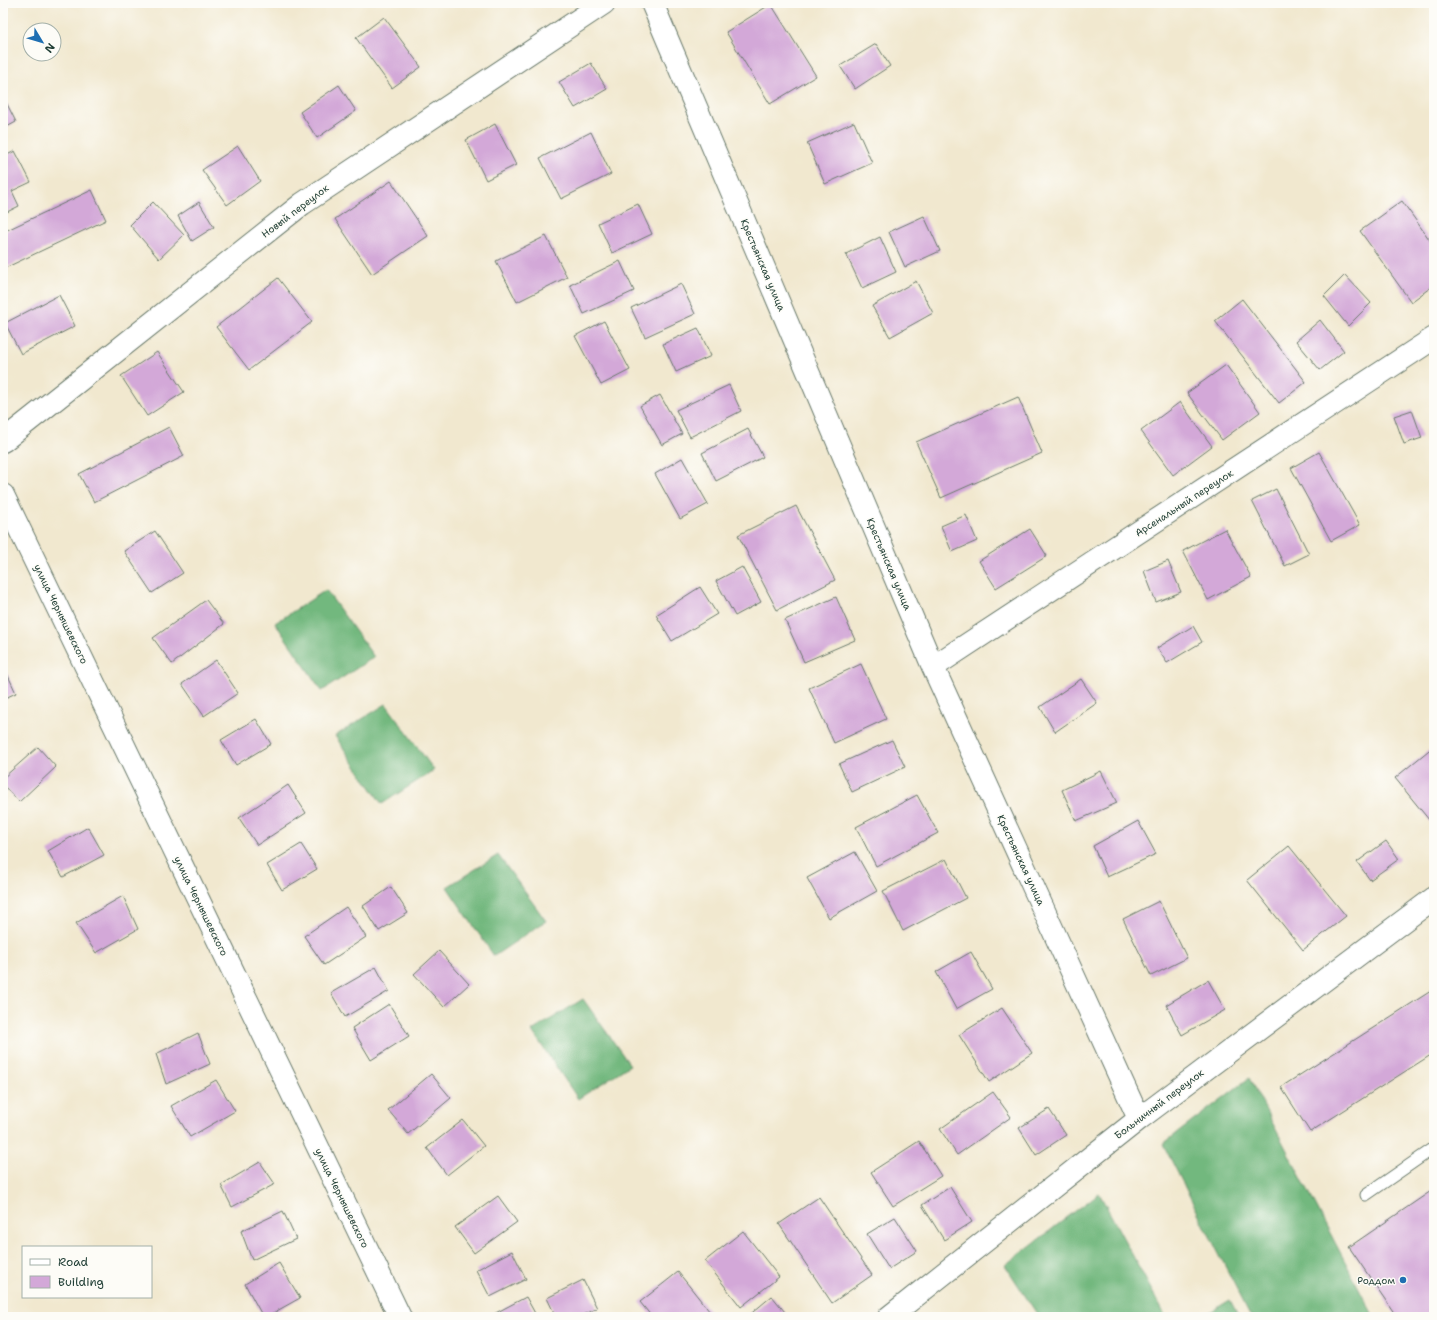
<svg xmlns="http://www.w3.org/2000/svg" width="1437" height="1320" font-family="'Shantell Sans',sans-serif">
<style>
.forest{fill:#72b87e;stroke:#487a59}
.building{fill:#d3a8d8}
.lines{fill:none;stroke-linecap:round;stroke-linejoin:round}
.service-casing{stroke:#68796a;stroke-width:13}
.minor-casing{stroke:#68796a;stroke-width:24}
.service{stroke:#fff;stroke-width:11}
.minor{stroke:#fff;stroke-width:22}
.poi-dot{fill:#1f6fb2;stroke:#fdfcf7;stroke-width:1.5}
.labels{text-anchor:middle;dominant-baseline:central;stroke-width:3;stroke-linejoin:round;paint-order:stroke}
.street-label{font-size:10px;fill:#1f3d34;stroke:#fdfcf7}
.poi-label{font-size:10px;fill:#1f3d34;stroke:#fdfcf7;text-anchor:end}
</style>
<rect width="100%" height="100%" fill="#fdfcf7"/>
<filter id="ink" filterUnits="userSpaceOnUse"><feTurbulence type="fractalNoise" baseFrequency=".025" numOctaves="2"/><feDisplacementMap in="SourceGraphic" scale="8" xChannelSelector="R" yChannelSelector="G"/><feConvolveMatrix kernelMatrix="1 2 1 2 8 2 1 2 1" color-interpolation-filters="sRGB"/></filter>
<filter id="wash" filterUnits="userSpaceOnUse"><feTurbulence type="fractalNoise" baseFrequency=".012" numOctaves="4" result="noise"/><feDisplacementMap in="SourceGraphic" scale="16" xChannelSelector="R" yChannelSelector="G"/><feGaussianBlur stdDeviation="0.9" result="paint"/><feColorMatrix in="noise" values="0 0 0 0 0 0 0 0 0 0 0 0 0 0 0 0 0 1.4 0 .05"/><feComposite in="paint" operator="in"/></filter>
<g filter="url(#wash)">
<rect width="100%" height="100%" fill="#f1e8cf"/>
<path class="forest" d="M 326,590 L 374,657 L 322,691 L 275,623 Z
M 386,704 L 434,770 L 382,804 L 335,736 Z
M 498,855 L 546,921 L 494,956 L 447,887 Z
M 583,999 L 630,1065 L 578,1099 L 532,1031 Z
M 1249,1078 L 1374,1317 L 1251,1317 L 1163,1144 Z
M 1099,1193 L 1166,1317 L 1039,1317 L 1005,1265 Z
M 1230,1300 L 1239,1317 L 1202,1317 Z"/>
<g id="blocks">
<path class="building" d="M 771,4 L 816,76 L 770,104 L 726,32 Z
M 384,17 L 421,67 L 392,88 L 356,38 Z
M 876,44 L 890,66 L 855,89 L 840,66 Z
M 591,63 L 607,89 L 575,108 L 559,82 Z
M 339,85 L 356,111 L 317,138 L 300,112 Z
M 3,96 L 16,122 L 3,129 Z
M 854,122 L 872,163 L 825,184 L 807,143 Z
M 495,124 L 516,165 L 486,180 L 466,140 Z
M 591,132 L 611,174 L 561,199 L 540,158 Z
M 238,146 L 260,181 L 227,205 L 202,170 Z
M 15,151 L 31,182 L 12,191 L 19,206 L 3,214 L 3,157 Z
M 391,181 L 428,236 L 372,274 L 335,219 Z
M 92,190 L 106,220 L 3,269 L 3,232 Z
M 1402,201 L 1434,246 L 1434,285 L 1411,302 L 1360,231 Z
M 153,202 L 184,235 L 159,259 L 130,225 Z
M 199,202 L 214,227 L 192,241 L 178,216 Z
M 638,204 L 652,234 L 612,253 L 598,223 Z
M 924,216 L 940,251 L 905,267 L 889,232 Z
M 546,236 L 567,277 L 517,302 L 496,261 Z
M 880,237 L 896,272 L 862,288 L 846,254 Z
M 620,261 L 634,291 L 584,314 L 570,285 Z
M 1345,275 L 1371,303 L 1348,326 L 1324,296 Z
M 278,278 L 312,322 L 249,370 L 216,327 Z
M 916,281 L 933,313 L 890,337 L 872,306 Z
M 681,284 L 695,314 L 645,337 L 631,308 Z
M 59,295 L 75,326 L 21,354 L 5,323 Z
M 1242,299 L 1306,382 L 1279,403 L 1215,321 Z
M 1320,320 L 1344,351 L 1320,370 L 1296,341 Z
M 604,321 L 630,370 L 601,385 L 575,336 Z
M 698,328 L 711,356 L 676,372 L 663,344 Z
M 157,352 L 184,392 L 147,416 L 121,376 Z
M 1226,365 L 1260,412 L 1222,440 L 1187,393 Z
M 729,385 L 741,411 L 690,437 L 676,410 Z
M 660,395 L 682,434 L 662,445 L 640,406 Z
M 1018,397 L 1042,453 L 941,498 L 916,442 Z
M 1180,402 L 1212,446 L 1173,475 L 1141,431 Z
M 1412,410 L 1422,438 L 1404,444 L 1394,416 Z
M 169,427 L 184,456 L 94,502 L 79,474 Z
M 748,429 L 763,457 L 716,481 L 702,453 Z
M 1319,452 L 1360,525 L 1331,541 L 1291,468 Z
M 682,458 L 708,504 L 680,519 L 655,474 Z
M 1276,489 L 1309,554 L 1285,566 L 1252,501 Z
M 796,506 L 835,580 L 777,610 L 738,535 Z
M 966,515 L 977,541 L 952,552 L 941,526 Z
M 1030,529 L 1047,556 L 996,588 L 979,561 Z
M 1225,529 L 1251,577 L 1208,600 L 1183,551 Z
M 155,531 L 183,573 L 152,593 L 124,551 Z
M 1168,561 L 1181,592 L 1156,602 L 1144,571 Z
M 742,567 L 761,602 L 735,616 L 716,581 Z
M 700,587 L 717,614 L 672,641 L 656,615 Z
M 836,597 L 855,640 L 804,662 L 785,620 Z
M 206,600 L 224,624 L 172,664 L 153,638 Z
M 1193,626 L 1202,642 L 1167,663 L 1157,648 Z
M 216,660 L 238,693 L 204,716 L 182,684 Z
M 861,664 L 886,719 L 834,743 L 809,688 Z
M 3,669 L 5,669 L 16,693 L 3,699 Z
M 1081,679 L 1097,703 L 1055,732 L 1040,707 Z
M 256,719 L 271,744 L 236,765 L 221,740 Z
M 892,740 L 905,767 L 852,792 L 839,764 Z
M 1434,746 L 1434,826 L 1395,778 Z
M 38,747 L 56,767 L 19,802 L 3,785 L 3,778 Z
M 1101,771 L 1117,803 L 1076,821 L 1062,790 Z
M 288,785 L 306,813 L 257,845 L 239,818 Z
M 917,795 L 938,833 L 876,866 L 856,827 Z
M 1138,821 L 1156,854 L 1107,877 L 1093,846 Z
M 88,827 L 104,855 L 63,877 L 48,851 Z
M 1386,841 L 1399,859 L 1370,880 L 1357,862 Z
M 301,844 L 317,869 L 282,890 L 267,865 Z
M 1289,846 L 1346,916 L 1303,950 L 1247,880 Z
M 855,852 L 877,891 L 829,918 L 807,878 Z
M 946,859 L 966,898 L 903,931 L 883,891 Z
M 391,887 L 408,913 L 379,931 L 363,906 Z
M 123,896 L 138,929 L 96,953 L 76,923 Z
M 1159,901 L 1187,958 L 1151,976 L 1123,919 Z
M 346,907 L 366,937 L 324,965 L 304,936 Z
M 439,951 L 469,984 L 444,1007 L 414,974 Z
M 971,952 L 992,989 L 956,1009 L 936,972 Z
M 376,967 L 389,991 L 345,1017 L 331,993 Z
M 1208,980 L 1225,1010 L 1182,1035 L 1166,1005 Z
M 1434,989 L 1434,1053 L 1310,1132 L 1281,1087 Z
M 389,1004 L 409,1036 L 371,1060 L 352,1028 Z
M 1002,1008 L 1032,1053 L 989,1082 L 959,1035 Z
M 198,1033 L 210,1064 L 166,1084 L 156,1054 Z
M 431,1074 L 451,1098 L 408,1134 L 388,1110 Z
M 216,1080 L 235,1111 L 190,1137 L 171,1106 Z
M 993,1092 L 1011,1117 L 957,1155 L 940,1129 Z
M 1049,1109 L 1066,1135 L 1036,1155 L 1019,1128 Z
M 463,1120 L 484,1146 L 447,1175 L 427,1148 Z
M 919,1141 L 941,1176 L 893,1206 L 871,1172 Z
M 260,1162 L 275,1184 L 232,1207 L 221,1185 Z
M 950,1187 L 972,1222 L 944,1240 L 922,1205 Z
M 1434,1189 L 1434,1314 L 1429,1317 L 1397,1317 L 1349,1247 Z
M 498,1196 L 517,1222 L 474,1253 L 455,1227 Z
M 819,1197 L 872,1275 L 832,1303 L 779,1224 Z
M 283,1211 L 296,1239 L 252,1260 L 241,1231 Z
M 895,1217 L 917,1251 L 889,1269 L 867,1234 Z
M 743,1231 L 779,1277 L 741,1307 L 705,1261 Z
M 512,1251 L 526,1279 L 490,1297 L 476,1270 Z
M 279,1263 L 300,1298 L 266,1317 L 263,1317 L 245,1284 Z
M 678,1272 L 714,1317 L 652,1317 L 640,1302 Z
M 583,1280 L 597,1308 L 578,1317 L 556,1317 L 547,1298 Z
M 772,1296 L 789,1317 L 747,1317 Z
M 526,1297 L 537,1317 L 488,1317 Z"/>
</g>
</g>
<g filter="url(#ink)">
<use href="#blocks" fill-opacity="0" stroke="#68796a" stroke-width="1"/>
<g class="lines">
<g class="service-casing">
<path id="service" d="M 1366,1195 L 1434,1148"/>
</g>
<g class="minor-casing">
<path id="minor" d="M 652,3 L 933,667 L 1139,1119
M 3,441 L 302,204 L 604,3
M 3,495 L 400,1317
M 933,667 L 1434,338
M 889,1317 L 1139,1119 L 1434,898"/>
</g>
<use href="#service" class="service"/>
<use href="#minor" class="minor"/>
</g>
</g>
<circle class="poi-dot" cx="1403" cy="1280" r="4"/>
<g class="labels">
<g class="street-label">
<text transform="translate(295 211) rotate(-37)">Новый переулок</text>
<text transform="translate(763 265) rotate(67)">Крестьянская улица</text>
<text transform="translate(1184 503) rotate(-33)">Арсенальный переулок</text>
<text transform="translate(889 564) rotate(67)">Крестьянская улица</text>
<text transform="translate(61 614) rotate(64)">улица Чернышевского</text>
<text transform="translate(1021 860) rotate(65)">Крестьянская улица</text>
<text transform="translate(201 906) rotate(64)">улица Чернышевского</text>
<text transform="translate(1159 1104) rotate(-37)">Больничный переулок</text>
<text transform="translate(342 1198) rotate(64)">улица Чернышевского</text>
</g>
<g class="poi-label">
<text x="1395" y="1280">Роддом</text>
</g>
</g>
<rect width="1437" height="1320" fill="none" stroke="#fdfcf7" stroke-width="16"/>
<rect x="22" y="1246" width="130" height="52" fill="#fdfcf7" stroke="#a4b0a9"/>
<rect x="30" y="1259" width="20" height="6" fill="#ffffff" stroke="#a4b0a9"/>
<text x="58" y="1266" font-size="12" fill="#1f3d34">Road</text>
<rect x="30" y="1276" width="20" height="12" fill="#d3a8d8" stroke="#a4b0a9"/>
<text x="58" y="1286" font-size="12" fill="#1f3d34">Building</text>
<g transform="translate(42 42) rotate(128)"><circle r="19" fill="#fdfcf7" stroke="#a4b0a9"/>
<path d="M0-3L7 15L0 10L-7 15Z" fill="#1f6fb2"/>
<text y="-6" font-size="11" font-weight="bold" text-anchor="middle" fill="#1f3d34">N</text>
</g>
</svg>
